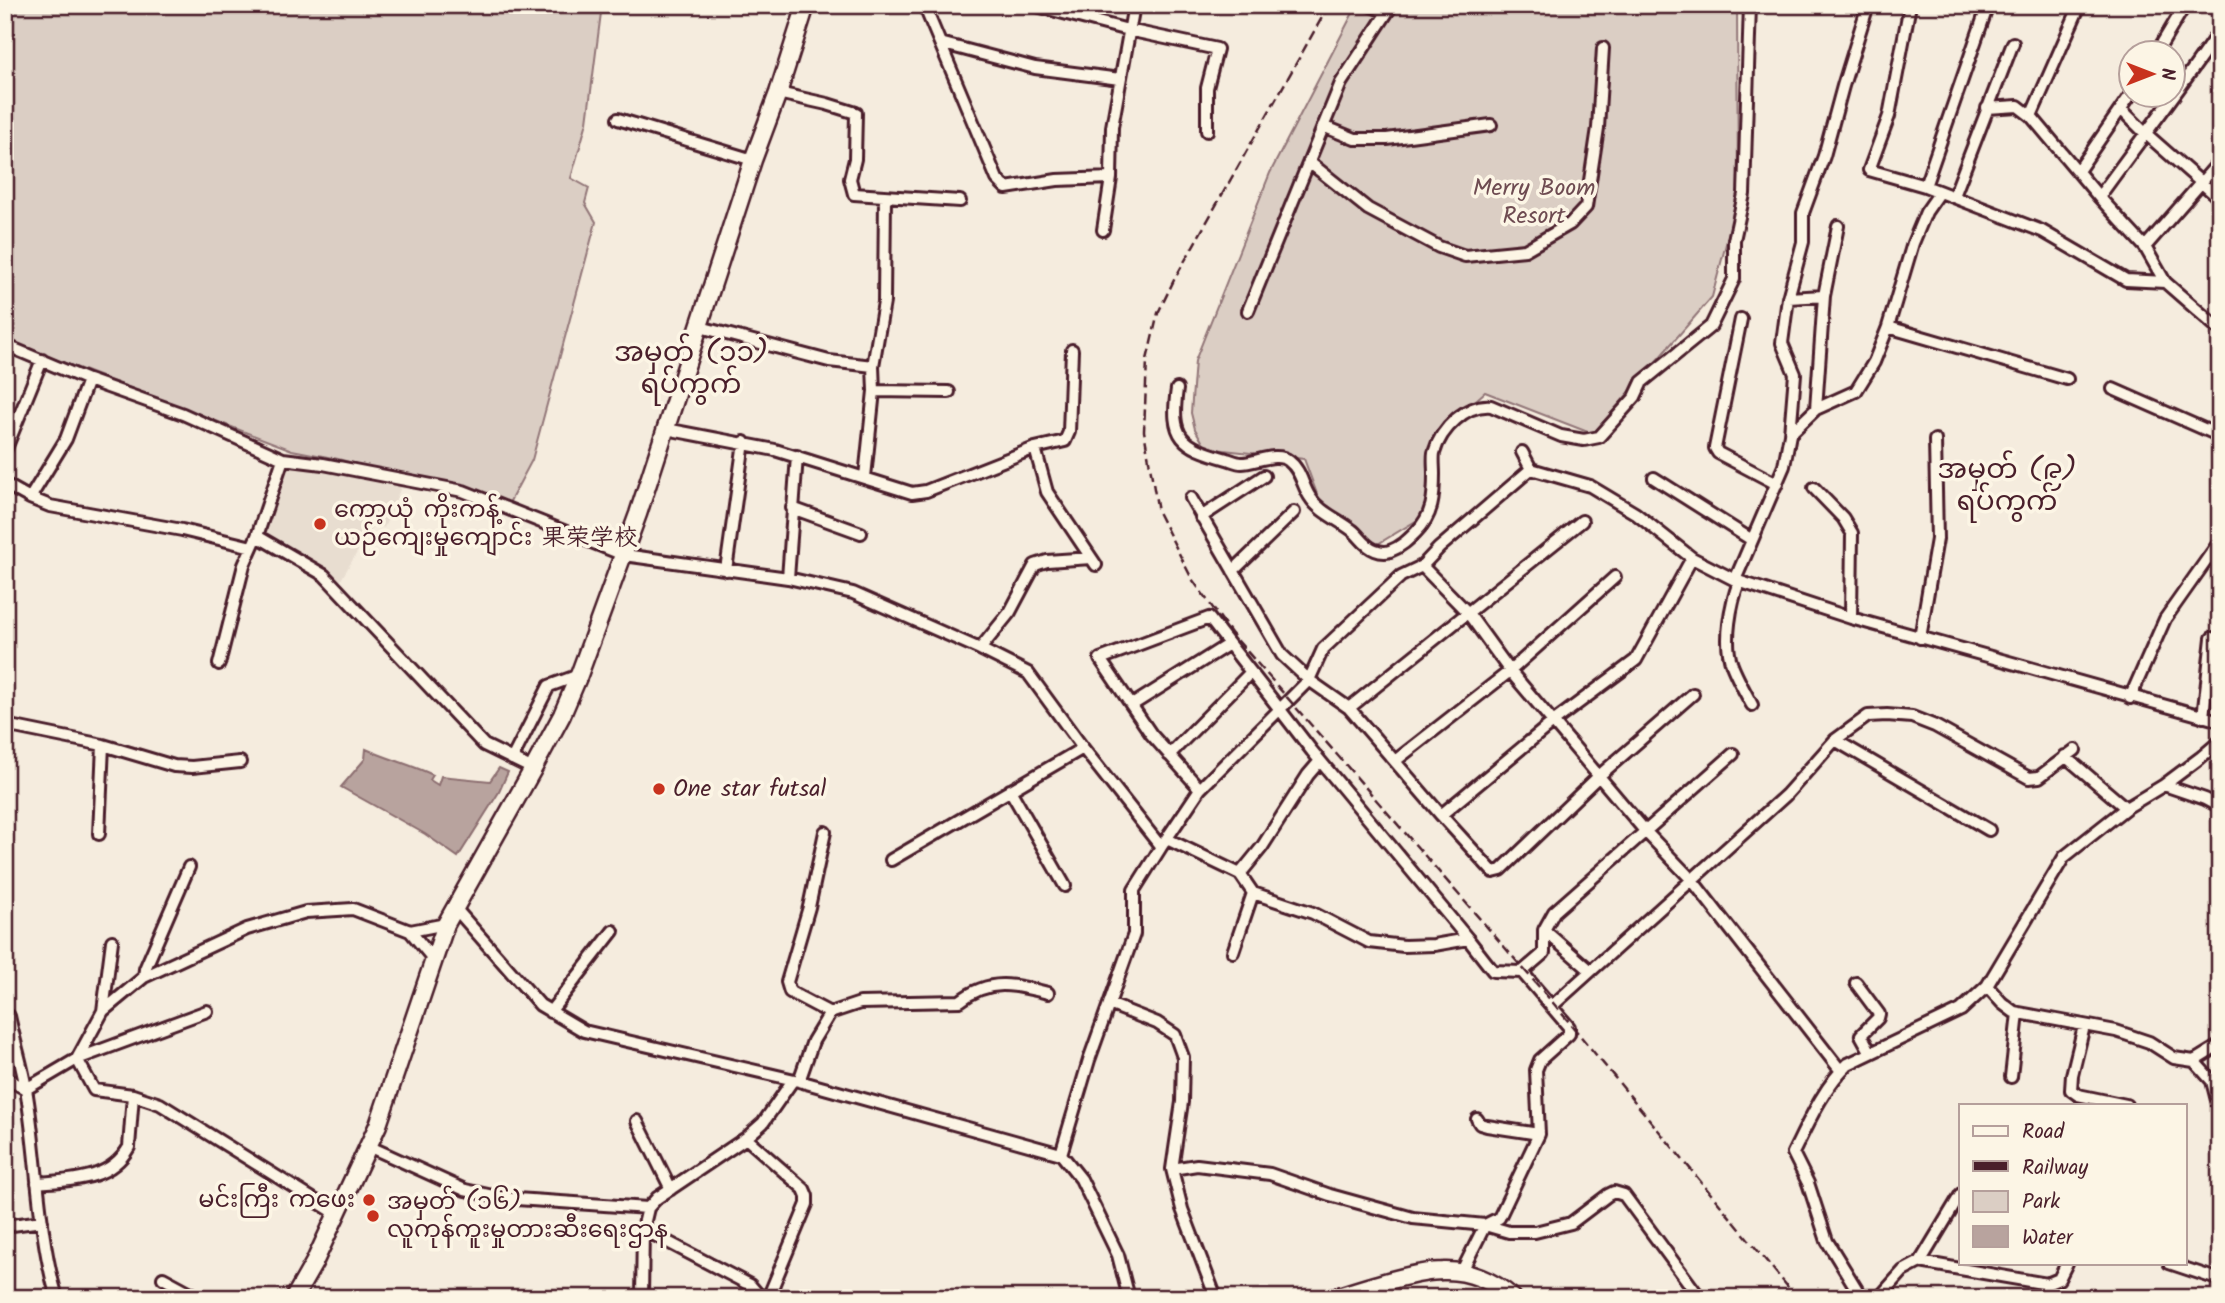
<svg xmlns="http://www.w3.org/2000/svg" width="2225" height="1303" font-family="Kalam,'LXGW WenKai TC','Noto Sans Myanmar',sans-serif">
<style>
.built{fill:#e8ddd0}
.green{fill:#dbcec4;stroke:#927678;stroke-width:2}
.water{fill:#b8a39e;stroke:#8c6e70;stroke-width:2}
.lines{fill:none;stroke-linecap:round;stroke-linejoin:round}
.minor-casing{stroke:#4a1f2b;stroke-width:16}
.secondary-casing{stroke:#4a1f2b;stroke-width:21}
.minor{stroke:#fcf5e5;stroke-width:10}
.secondary{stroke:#fcf5e5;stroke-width:16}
.rail{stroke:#4a1f2b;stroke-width:2.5;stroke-dasharray:10 5;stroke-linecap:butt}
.poi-dot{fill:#c8321e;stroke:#fcf5e5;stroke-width:2.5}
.labels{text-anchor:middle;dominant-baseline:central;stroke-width:7;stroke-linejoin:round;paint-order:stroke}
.park-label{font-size:24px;fill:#6e4b51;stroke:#fcf5e5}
.poi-label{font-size:24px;fill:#4a1f2b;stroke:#fcf5e5;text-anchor:start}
.quarter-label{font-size:28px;fill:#4a1f2b;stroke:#fcf5e5}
</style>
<rect width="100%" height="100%" fill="#f5ecde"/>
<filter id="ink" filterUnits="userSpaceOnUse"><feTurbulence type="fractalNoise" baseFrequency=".0143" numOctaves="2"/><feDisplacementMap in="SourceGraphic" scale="14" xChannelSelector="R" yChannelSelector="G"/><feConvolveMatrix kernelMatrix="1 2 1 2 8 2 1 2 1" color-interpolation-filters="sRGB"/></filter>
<g filter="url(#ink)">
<path class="built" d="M 288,465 L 401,487 L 384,528 L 375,522 L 339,583 L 268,534 L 266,528 Z"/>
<path class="green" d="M 5,5 L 602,5 L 587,122 L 571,178 L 589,188 L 585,203 L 596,222 L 532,460 L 508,505 L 338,459 L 292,450 L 5,340 Z
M 1357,5 L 1737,5 L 1738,198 L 1712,297 L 1593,434 L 1485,392 L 1447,426 L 1424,516 L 1376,545 L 1320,502 L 1304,459 L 1206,448 L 1195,429 L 1191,413 L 1195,361 L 1270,173 Z"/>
<path class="water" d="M 366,749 C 388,759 412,765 433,775 L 430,780 L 438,785 L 441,776 L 490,781 L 499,768 L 508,772 L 499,792 L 458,857 L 425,834 L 341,787 L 365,759 Z"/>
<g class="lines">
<g class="minor-casing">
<path id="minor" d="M 924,5 L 997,179 L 1006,188 L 1057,180 L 1111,178
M 1033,5 L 1128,30 L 1217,49 L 1207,88 L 1207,131
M 1369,5 L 1387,12
M 1910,5 L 1889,116 L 1869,170 L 1925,186
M 1988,5 L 1925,186 L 2042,231 L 2126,280 L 2165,282
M 2080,5 L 2031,116 L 2099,197 L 2145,247 L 2165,282 L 2220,330
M 940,43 L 1035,68 L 1120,79
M 2157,52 L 2185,5
M 778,93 L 827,104 L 856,113 L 855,159 L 850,179 L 854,194 L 960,201
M 1987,108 L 2018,106 L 2031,116
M 2121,109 L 2145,133 L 2220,199
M 618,119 L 753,160
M 1323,126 L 1355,139 L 1387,139 L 1491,125
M 1309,162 L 1368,209 L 1439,247 L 1465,256 L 1525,250 L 1570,224 L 1586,207 L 1598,128 L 1603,48
M 2078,171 L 2131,94
M 1954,196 L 2013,43
M 2099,197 C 2139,141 2182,87 2220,30
M 1103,230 L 1111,178 L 1112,127 L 1134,5
M 2145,247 L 2220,161
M 1824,296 L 1788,298 L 1803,242 L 1803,213 L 1824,156 L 1843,86 L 1868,5
M 1788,298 L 1782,343 L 1795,374 L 1790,434 L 1784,466 L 1735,580 L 1851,618 L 2220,721
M 1248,311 L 1341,83 L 1392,5
M 1741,319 L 1715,448 L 1718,453 L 1777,484
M 700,327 L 829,361 L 873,366
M 1888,327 L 2067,379
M 5,345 L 88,380 L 183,414 L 283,459 L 323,464 L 463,491 L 624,555 L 788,578 L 853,593 L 980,649 L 1028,673 L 1083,748 L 1161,847
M 1177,389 C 1170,438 1181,446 1227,459 C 1231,460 1237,463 1242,463 C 1255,463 1277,451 1289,461 C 1301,470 1302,485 1310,497 C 1319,512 1338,519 1352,530 C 1360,536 1364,546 1375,550 C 1380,552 1385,553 1390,551 C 1401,547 1408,540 1416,532 C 1433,515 1434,497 1434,474 C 1434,467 1433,459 1434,453 C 1441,428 1466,404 1491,406 L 1561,436 L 1584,440 L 1599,437 L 1635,397 L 1642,382 L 1711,326 L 1734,279 L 1734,240 L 1744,194 L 1750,5
M 2113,389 L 2220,436
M 874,391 L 949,392
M 1816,409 L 1824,296 L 1838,226
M 666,429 L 775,450 L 912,493 L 926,491 L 1035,448 L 1065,441 L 1069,432 L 1072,350
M 1790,434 L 1816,409 L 1856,391 L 1874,362 L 1888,327 L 1913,243 L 1926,212 L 1940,192
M 1035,448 L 1047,492 L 1096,565
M 5,451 L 42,360
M 1522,452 L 1531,469 L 1590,486 L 1635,513 L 1692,558 L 1735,580
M 865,477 L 874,391 L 873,366 L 884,302 L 885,197
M 1654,478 L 1752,540
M 5,484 L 30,498 L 50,506 L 182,530 L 252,547
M 1814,488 L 1843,518 L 1852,533 L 1851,618
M 30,498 L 66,439 L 88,380
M 1191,498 L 1282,655 L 1309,680 L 1349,708 L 1441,815 L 1493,872 L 1501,870 L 1600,775 L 1693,694
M 792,508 L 861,533
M 1201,517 L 1264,476
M 257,536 L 324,575 L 484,745 L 533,769
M 1422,566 L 1439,548 L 1531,469
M 726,570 L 744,442
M 1233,571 L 1294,512
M 788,578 L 797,456
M 1739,582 C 1731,603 1723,642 1732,665 C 1737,678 1745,692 1752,705
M 1920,638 L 1937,539 L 1935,440
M 980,649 L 1010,612 L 1035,565 L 1047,561 L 1091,558
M 219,664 L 244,565 L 257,536 L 283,459
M 2130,698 L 2165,619 L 2220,541
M 1132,705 L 1229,644
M 1349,708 L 1582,521
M 2203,717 L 2212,638
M 5,725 L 103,745 L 174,766 L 192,767 L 240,762
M 1835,740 L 1989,830
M 1169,755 L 1251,672
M 2065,756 L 2126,808
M 512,759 L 549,686 L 579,675
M 1395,761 L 1510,671 L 1615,577
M 2164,785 L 2205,799 L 2220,807
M 1200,789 L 1151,734 L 1100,659 L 1209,618 L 1312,751 L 1468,939
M 1010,790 L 1065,886
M 1441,815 L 1553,722 L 1636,660 L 1692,558
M 825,832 L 809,907 L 787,982 L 790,992 L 830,1013
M 99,834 L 103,745
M 1167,839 L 1240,874 L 1253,893 L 1313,913 L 1369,942 L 1404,946 L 1434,945 L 1468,939 L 1493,971 L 1522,972 L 1569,1027 L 1569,1034 L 1540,1060 L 1536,1070 L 1539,1134 L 1499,1218 L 1485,1225 L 1461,1273
M 891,860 L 1083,748
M 1240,874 L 1262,847 L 1308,775 L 1320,761
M 455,908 L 540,1005 L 584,1031 L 799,1081 L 1061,1154 L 1081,1179 L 1118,1255 L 1129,1298
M 1544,930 L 1591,971
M 1233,952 L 1253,893
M 434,960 L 410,931 L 446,924
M 1522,972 L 1544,953 L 1544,930 L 1554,912 L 1733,754
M 144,977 L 145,969 L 189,867
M 1856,983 L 1879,1014 L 1878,1018 L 1861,1035 L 1871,1053
M 1987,986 L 2002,1003 L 2014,1012 L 2116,1031 L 2149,1042 L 2174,1058 L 2194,1061 L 2212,1081 L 2220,1112
M 1109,1004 L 1157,1023 L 1175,1035 L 1183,1057 L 1182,1102 L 1172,1169 L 1182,1209 L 1216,1298
M 1552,1006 L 1786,795 L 1835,740 L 1868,716 L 1887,715 L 1912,717 L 1935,726 L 2029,778 L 2039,777 L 2075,750
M 103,1011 L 112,941
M 207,1011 L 77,1059 L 94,1090 L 133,1095 L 160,1104 L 337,1214
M 550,1012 L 613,931
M 9,1016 C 14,1040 22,1065 26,1089 C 38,1159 37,1230 57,1298
M 2084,1026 L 2072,1075 L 2071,1090 L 2078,1095 L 2126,1105
M 2194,1061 L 2220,1045
M 2011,1077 L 2018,1013
M 5,1078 L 26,1089 L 77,1059 L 103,1011 L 144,977 L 247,929 L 306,912 L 353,909 L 410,931
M 799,1081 L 813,1041 L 830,1013 L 860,1003 L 960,1001 C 989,978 1015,984 1048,993
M 1477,1119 L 1480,1124 L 1487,1126 L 1539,1134
M 637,1121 L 671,1189
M 746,1138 L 804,1189 L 807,1196 L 807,1204 L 768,1298
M 368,1146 L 465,1190 L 502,1198 L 648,1208
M 1061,1154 L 1089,1060 L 1134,934 L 1134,890 L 1161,847 L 1200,789 L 1309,680 L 1323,649 L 1401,576 L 1422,566 L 1468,613 L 1510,671 L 1646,832 L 1692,880 L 1841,1071
M 1172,1169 L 1197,1165 L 1270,1174 L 1330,1195 L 1413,1218 L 1485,1225 L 1509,1232 L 1535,1232 L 1571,1223 L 1608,1195 L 1614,1192 L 1624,1195 L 1700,1298
M 37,1183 C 71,1180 110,1181 129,1147 L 133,1095
M 5,1226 L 42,1221
M 643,1229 L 750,1285 L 761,1298
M 1920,1262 L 1961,1194
M 2169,1263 L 2220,1280
M 163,1278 L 200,1298
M 642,1298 L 643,1229 L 648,1208 L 657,1198 L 746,1138 L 763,1123 L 793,1080
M 1862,1298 L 1827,1241 L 1808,1183 L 1793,1153 C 1807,1125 1824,1086 1848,1064 L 1961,1010 L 1987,986 L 2064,857 L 2126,808 L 2164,785 L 2200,758 L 2220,741
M 1879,1298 L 1903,1271 L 1920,1262 L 2047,1284 L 2059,1279 L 2067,1263"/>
</g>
<g class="secondary-casing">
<path id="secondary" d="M 294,1298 L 314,1263 L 378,1125 L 446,924 L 533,769 L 562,715 L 579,675 L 638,514 L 753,160 L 778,93 L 806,5
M 1332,1298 C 1361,1289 1414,1271 1443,1271 C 1468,1270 1494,1281 1513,1298"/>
</g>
<use href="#minor" class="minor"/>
<use href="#secondary" class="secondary"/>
<path class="rail" d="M 1329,5 L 1174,280 L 1158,313 L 1147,360 L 1144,431 L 1158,512 L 1192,579 L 1231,633 L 1554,1004 L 1797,1298"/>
</g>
</g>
<g class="poi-dot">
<circle cx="320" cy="524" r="7"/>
<circle cx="659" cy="789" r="7"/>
<circle cx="369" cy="1200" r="7"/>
<circle cx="373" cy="1216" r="7"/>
</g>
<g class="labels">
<g class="park-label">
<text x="1534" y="188">Merry Boom<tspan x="1534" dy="28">Resort</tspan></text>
</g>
<g class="poi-label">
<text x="334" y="510">ကော့ယုံ ကိုးကန့်<tspan x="334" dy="28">ယဉ်ကျေးမှုကျောင်း 果荣学校</tspan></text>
<text x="673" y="789">One star futsal</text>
<text x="355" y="1200" text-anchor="end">မင်းကြီး ကဖေး</text>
<text x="387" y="1202">အမှတ် (၁၆)<tspan x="387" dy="28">လူကုန်ကူးမှုတားဆီးရေးဌာန</tspan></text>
</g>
<g class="quarter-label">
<text x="691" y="353">အမှတ် (၁၁)<tspan x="691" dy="32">ရပ်ကွက်</tspan></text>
<text x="2007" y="470">အမှတ် (၉)<tspan x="2007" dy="32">ရပ်ကွက်</tspan></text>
</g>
</g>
<rect width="2225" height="1303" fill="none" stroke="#fcf5e5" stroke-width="28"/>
<rect x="14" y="14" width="2197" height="1275" fill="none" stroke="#4a1f2b" stroke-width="2.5" filter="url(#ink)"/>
<rect x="1959" y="1104" width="228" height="161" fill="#fcf5e5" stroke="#b59f9b" stroke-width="2"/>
<rect x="1973" y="1126" width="35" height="10" fill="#fcf5e5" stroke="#b59f9b" stroke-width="2"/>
<text x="2022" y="1138" font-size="21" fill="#4a1f2b">Road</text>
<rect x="1973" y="1161" width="35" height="10" fill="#4a1f2b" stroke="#b59f9b" stroke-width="2"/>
<text x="2022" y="1174" font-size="21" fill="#4a1f2b">Railway</text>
<rect x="1973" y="1191" width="35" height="21" fill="#dbcec4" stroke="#b59f9b" stroke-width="2"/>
<text x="2022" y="1208" font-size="21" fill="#4a1f2b">Park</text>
<rect x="1973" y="1226" width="35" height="21" fill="#b8a39e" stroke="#b59f9b" stroke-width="2"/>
<text x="2022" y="1244" font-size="21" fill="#4a1f2b">Water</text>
<g transform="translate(2152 74) rotate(90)"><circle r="33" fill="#fcf5e5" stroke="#b59f9b" stroke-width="2"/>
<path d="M0-5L12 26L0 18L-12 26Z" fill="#c8321e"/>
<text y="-10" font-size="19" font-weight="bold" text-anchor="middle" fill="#4a1f2b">N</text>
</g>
</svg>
